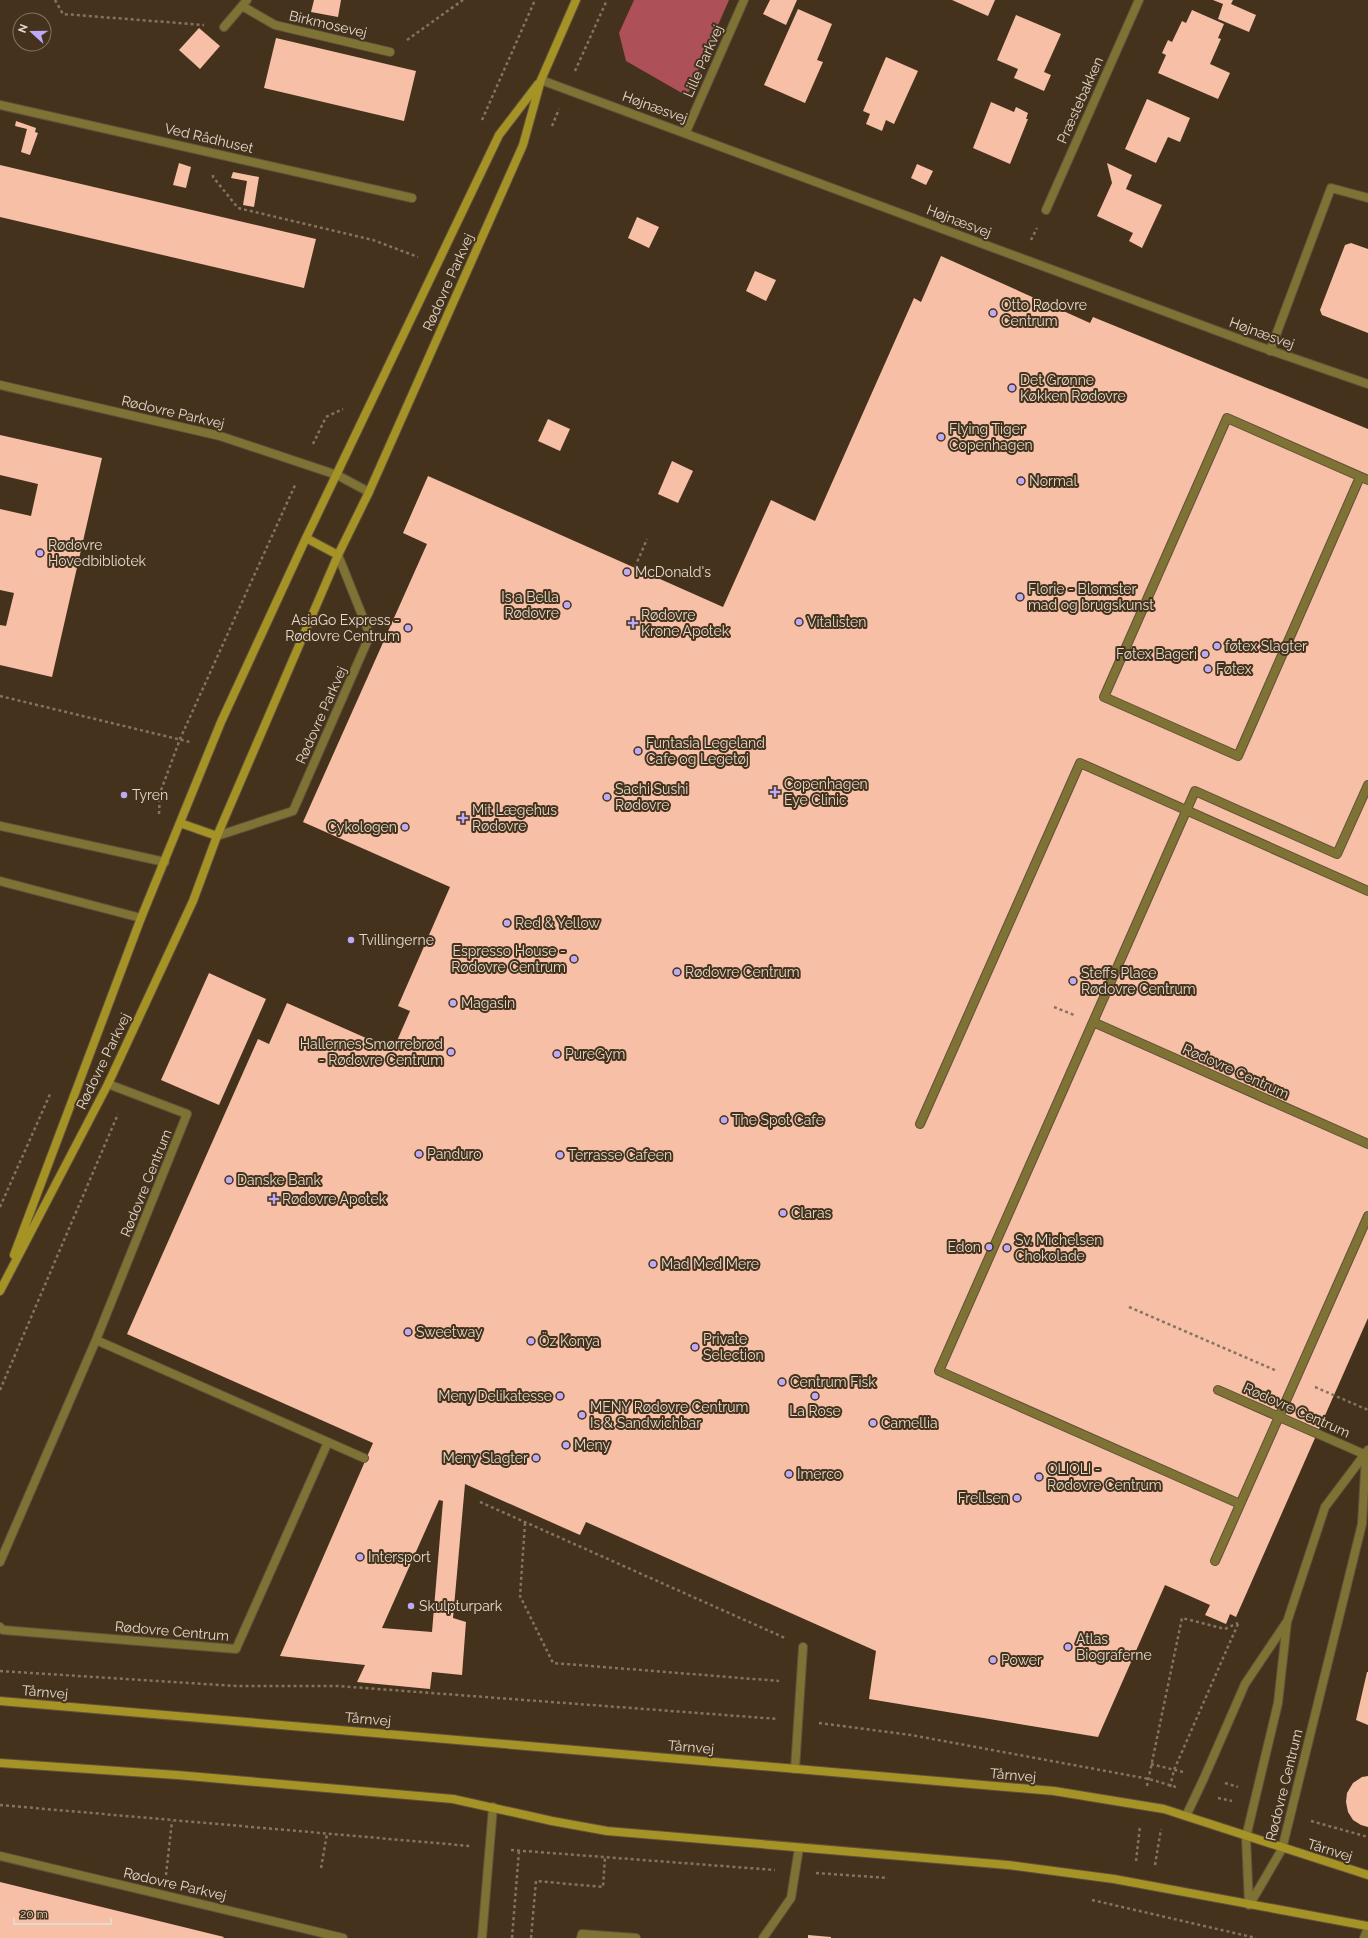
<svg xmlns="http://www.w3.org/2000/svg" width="1368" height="1938" font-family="Raleway,sans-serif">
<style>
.forest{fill:#ae5057}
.building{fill:#f7bfa6;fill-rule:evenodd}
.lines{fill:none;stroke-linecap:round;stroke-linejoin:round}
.lane-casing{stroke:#61503c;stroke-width:10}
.street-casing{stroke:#61503c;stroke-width:10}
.secondary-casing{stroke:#61503c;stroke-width:10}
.path{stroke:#837361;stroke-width:2.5;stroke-dasharray:3 3;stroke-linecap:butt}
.lane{stroke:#7e7235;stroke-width:8}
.street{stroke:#7e7235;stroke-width:8}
.secondary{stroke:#a69326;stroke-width:8}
.poi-dot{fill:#bda9f5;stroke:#44321c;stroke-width:1.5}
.labels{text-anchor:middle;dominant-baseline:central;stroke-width:4;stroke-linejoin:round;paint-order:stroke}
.street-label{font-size:14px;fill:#e4d9cc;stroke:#44321c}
.poi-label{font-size:14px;fill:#e4d9cc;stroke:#44321c;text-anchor:start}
</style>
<rect width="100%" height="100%" fill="#44321c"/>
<path class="forest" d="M 634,0 L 729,0 L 687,96 L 626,61 L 619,33 Z"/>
<path class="building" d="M 314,0 L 341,0 L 338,17 L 311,12 Z
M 770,0 L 797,0 L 786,25 L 763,14 Z
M 952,0 L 995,0 L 988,16 Z
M 1213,0 L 1233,0 L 1231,4 L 1256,15 L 1249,32 L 1218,19 L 1223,4 Z
M 798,9 L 832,24 L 817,60 L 823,62 L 805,103 L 764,85 Z
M 1192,10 L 1224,24 L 1218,38 L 1221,39 L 1210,64 L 1230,73 L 1218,99 L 1158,73 L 1166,55 L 1162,53 L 1168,40 L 1172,42 L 1182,21 L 1186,23 Z
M 1016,15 L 1061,34 L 1044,72 L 1051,75 L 1044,91 L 1014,78 L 1018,69 L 997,60 Z
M 199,28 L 220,46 L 200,69 L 179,50 Z
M 276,38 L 416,71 L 404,121 L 264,88 Z
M 886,57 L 918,71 L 894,124 L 886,120 L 882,131 L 866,124 L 870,114 L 863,111 Z
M 1147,99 L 1190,118 L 1180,142 L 1168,137 L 1156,163 L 1125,149 Z
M 991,102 L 1014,112 L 1016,107 L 1028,113 L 1026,119 L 1028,119 L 1010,164 L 973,148 Z
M 16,121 L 36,128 L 35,132 L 38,133 L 30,155 L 21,152 L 27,129 L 15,126 Z
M 179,163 L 191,167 L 186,188 L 173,185 Z
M 1107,163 L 1132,175 L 1126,189 L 1162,205 L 1142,248 L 1129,241 L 1133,233 L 1097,216 L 1112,183 Z
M 917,164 L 933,171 L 926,185 L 911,178 Z
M 0,165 L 316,239 L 304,288 L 0,217 Z
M 233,172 L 259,177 L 254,207 L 243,205 L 247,181 L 231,178 Z
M 637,217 L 659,227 L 649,248 L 628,238 Z
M 1351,243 L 1368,249 L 1368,333 L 1322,315 L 1320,310 L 1345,245 Z
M 941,256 L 1090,323 L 1093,317 L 1368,429 L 1368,1318 L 1236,1617 L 1230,1614 L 1226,1624 L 1205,1615 L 1210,1605 L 1165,1585 L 1098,1737 L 869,1699 L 876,1651 L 586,1522 L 580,1535 L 465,1484 L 453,1618 L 466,1622 L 462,1675 L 432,1672 L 430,1689 L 357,1682 L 365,1665 L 280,1656 L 373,1443 L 127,1334 L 258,1039 L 269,1044 L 287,1003 L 393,1050 L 410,1011 L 398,1006 L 450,887 L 303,822 L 427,544 L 403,533 L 428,476 L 723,607 L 771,500 L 815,521 L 914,298 L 921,302 ZM 439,1500 L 443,1501 L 432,1632 L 382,1628 Z
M 755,271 L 776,280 L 766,301 L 746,291 Z
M 548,419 L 570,429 L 560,451 L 538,441 Z
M 0,435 L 102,458 L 52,677 L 0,665 L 0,625 L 6,626 L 14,593 L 0,590 L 0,509 L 31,516 L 38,484 L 0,475 Z
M 672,461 L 693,471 L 678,503 L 658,494 Z
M 209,973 L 266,999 L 219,1105 L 161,1080 Z
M 1367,1672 L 1368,1672 L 1368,1725 L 1356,1720 Z
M 1368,1776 L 1368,1827 L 1361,1825 L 1353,1820 L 1348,1812 L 1346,1802 L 1347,1793 L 1353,1783 L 1362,1777 Z
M 0,1882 L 224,1937 L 223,1938 L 0,1938 Z
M 808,1935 L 831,1937 L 831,1938 L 808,1938 Z"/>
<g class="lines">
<g class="lane-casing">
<path id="lane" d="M 1270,351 L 1331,188 L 1368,198
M 1360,477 L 1238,756 L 1104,697 L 1227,418 L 1368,480
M 0,826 L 165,862
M 217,836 L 293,811 L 370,635 L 338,555
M 0,881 L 141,918
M 1093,1022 L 1368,1144
M 920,1124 L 1080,763 L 1368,891
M 96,1340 L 364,1458
M 1218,1390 L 1366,1455
M 1240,1504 L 939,1371 L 1195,791 L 1337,854 L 1368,785
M 1215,1561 L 1368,1216
M 0,1562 L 96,1340 L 187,1114 L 108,1084
M 0,1627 L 3,1630 L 236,1649 L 328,1442
M 795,1769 L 803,1647
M 581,1938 L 582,1934 L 636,1938
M 763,1938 L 791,1898 L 799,1848
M 1364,1938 L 1368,1928"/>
</g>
<g class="street-casing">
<path id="street" d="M 242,6 L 275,25 L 390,52
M 224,27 L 247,0
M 541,80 L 1258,346 L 1368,384
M 0,105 L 412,198
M 686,132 L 744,0
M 1046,210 L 1139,0
M 0,385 L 220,436 L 337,475 L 369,492
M 1186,1816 L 1204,1778 L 1245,1684 L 1286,1623
M 0,1856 L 343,1938
M 1250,1904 L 1282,1849 L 1362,1524 L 1366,1455
M 1249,1905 L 1246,1837 L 1278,1703 L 1287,1622 L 1325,1507 L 1368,1450
M 482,1938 L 493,1807"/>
</g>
<g class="secondary-casing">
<path id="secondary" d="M 306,538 L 338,555
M 180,823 L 217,836
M 14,1255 L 141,918 L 221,722 L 306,538 L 499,135 L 538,84
M 0,1291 L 108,1084 L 193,901 L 217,836 L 338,555 L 369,492 L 523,145 L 541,80 L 576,0
M 0,1701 L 1054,1791 L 1164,1809 L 1368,1875
M 0,1763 L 177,1775 L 453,1799 L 552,1821 L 607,1831 L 1008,1865 L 1114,1879 L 1368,1926"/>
</g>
<path class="path" d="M 55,0 L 63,14 L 204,25
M 407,40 L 463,0
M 575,71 L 607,0
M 482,120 L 535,0
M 552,126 L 559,109
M 213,175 L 213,177 L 238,208 L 373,240 L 418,257
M 1031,240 L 1037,228
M 313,444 L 326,417 L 343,409
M 635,567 L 647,539
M 0,696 L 190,742
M 159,814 L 160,793 L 180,739 L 296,483
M 1054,1007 L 1074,1015
M 0,1207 L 51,1092
M 1129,1307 L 1277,1371
M 1315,1387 L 1368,1410
M 0,1390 L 118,1114
M 480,1502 L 785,1638
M 525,1523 L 520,1596 L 553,1663 L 779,1681
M 0,1671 L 236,1686 L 338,1686 L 778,1719
M 819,1723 L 911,1735 L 1149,1779 L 1176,1787
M 1151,1764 L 1183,1772
M 1225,1783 L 1238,1787
M 1147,1786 L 1182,1618 L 1225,1629 L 1238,1623
M 1170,1787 L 1174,1770 L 1238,1624
M 1218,1798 L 1232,1801
M 0,1805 L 470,1846
M 1311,1821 L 1368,1837
M 511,1850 L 775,1870
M 1136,1861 L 1140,1826
M 1155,1865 L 1161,1829
M 321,1868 L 327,1834
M 816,1873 L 888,1878
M 166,1875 L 172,1821
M 1092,1900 L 1256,1938
M 512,1938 L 519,1851
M 531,1938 L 536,1881 L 603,1887 L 605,1857"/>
<use href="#lane" class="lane"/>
<use href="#street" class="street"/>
<use href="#secondary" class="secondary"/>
</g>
<g class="poi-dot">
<circle cx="993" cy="313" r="4"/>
<circle cx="1012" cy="388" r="4"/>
<circle cx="941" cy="437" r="4"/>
<circle cx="1021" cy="481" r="4"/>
<circle cx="40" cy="553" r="4"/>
<circle cx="627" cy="572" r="4"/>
<circle cx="1020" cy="597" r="4"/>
<circle cx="567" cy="605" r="4"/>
<circle cx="799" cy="622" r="4"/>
<path d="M631 617h4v4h4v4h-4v4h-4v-4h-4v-4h4z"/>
<circle cx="408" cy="628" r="4"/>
<circle cx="1217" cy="646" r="4"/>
<circle cx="1205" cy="654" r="4"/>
<circle cx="1208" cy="669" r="4"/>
<circle cx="638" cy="751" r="4"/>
<path d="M773 786h4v4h4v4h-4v4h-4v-4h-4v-4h4z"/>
<circle cx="124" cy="795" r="4"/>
<circle cx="607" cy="797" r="4"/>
<path d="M461 812h4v4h4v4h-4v4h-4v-4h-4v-4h4z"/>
<circle cx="405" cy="827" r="4"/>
<circle cx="507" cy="923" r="4"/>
<circle cx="351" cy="940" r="4"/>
<circle cx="574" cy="959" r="4"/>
<circle cx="677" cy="972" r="4"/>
<circle cx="1073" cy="981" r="4"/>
<circle cx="453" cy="1003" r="4"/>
<circle cx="451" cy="1052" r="4"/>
<circle cx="557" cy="1054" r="4"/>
<circle cx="724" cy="1120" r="4"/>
<circle cx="419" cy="1154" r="4"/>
<circle cx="560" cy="1155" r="4"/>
<circle cx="229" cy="1180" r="4"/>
<path d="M272 1193h4v4h4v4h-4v4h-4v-4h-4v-4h4z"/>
<circle cx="783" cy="1213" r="4"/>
<circle cx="989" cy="1247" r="4"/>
<circle cx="1007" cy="1248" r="4"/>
<circle cx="653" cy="1264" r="4"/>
<circle cx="408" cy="1332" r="4"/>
<circle cx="531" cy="1341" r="4"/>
<circle cx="695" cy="1347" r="4"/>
<circle cx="782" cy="1382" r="4"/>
<circle cx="560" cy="1396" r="4"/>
<circle cx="815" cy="1396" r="4"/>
<circle cx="582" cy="1415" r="4"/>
<circle cx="873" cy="1423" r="4"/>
<circle cx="566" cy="1445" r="4"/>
<circle cx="536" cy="1458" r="4"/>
<circle cx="789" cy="1474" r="4"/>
<circle cx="1039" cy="1477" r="4"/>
<circle cx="1017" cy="1498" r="4"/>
<circle cx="360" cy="1557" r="4"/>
<circle cx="411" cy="1606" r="4"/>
<circle cx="1068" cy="1647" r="4"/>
<circle cx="993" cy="1660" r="4"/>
</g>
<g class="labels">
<g class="street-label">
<text transform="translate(328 24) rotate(13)">Birkmosevej</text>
<text transform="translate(703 61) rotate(-66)">Lille Parkvej</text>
<text transform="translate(1080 100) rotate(-66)">Præstebakken</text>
<text transform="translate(655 107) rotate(20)">Højnæsvej</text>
<text transform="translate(209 138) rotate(13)">Ved Rådhuset</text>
<text transform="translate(959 221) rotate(21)">Højnæsvej</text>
<text transform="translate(448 282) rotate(-66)">Rødovre Parkvej</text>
<text transform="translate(1262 333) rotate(20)">Højnæsvej</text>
<text transform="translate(173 412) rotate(13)">Rødovre Parkvej</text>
<text transform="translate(321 715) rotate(-66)">Rødovre Parkvej</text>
<text transform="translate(103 1061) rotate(-64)">Rødovre Parkvej</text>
<text transform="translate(1236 1071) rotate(24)">Rødovre Centrum</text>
<text transform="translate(146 1183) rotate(-68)">Rødovre Centrum</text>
<text transform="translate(1297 1410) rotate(24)">Rødovre Centrum</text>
<text transform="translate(172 1631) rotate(5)">Rødovre Centrum</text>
<text transform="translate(45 1692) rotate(5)">Tårnvej</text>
<text transform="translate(368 1719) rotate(5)">Tårnvej</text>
<text transform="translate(691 1747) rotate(5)">Tårnvej</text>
<text transform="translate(1013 1775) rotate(5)">Tårnvej</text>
<text transform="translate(1284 1785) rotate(-76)">Rødovre Centrum</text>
<text transform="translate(1330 1850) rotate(17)">Tårnvej</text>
<text transform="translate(175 1884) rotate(13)">Rødovre Parkvej</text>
</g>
<g class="poi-label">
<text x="1001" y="305">Otto Rødovre<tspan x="1001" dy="16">Centrum</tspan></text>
<text x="1020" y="380">Det Grønne<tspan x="1020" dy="16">Køkken Rødovre</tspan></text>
<text x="949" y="429">Flying Tiger<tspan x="949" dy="16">Copenhagen</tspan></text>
<text x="1029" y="481">Normal</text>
<text x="48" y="545">Rødovre<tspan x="48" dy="16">Hovedbibliotek</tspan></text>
<text x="635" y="572">McDonald's</text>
<text x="1028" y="589">Florie - Blomster<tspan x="1028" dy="16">mad og brugskunst</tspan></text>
<text x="559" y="597" text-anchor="end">Is a Bella<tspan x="559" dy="16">Rødovre</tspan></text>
<text x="641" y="615">Rødovre<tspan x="641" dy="16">Krone Apotek</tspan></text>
<text x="400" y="620" text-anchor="end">AsiaGo Express -<tspan x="400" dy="16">Rødovre Centrum</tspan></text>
<text x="807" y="622">Vitalisten</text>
<text x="1225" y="646">føtex Slagter</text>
<text x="1197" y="654" text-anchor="end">Føtex Bageri</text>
<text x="1216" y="669">Føtex</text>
<text x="646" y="743">Funtasia Legeland<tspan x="646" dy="16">Cafe og Legetøj</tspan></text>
<text x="784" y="784">Copenhagen<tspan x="784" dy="16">Eye Clinic</tspan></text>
<text x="615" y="789">Sachi Sushi<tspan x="615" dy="16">Rødovre</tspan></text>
<text x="132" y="795">Tyren</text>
<text x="472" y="810">Mit Lægehus<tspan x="472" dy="16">Rødovre</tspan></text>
<text x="397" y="827" text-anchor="end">Cykologen</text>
<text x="515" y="923">Red &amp; Yellow</text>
<text x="359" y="940">Tvillingerne</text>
<text x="566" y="951" text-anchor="end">Espresso House -<tspan x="566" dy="16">Rødovre Centrum</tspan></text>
<text x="685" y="972">Rødovre Centrum</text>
<text x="1081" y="973">Steffs Place<tspan x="1081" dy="16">Rødovre Centrum</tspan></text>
<text x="461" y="1003">Magasin</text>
<text x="443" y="1044" text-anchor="end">Hallernes Smørrebrød<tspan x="443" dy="16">- Rødovre Centrum</tspan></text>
<text x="565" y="1054">PureGym</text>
<text x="732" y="1120">The Spot Cafe</text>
<text x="427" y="1154">Panduro</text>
<text x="568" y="1155">Terrasse Cafeen</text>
<text x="237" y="1180">Danske Bank</text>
<text x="282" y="1199">Rødovre Apotek</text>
<text x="791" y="1213">Claras</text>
<text x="1015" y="1240">Sv. Michelsen<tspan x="1015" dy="16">Chokolade</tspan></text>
<text x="981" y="1247" text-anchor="end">Edon</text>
<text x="661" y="1264">Mad Med Mere</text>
<text x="416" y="1332">Sweetway</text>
<text x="703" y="1339">Private<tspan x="703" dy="16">Selection</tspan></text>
<text x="539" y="1341">Öz Konya</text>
<text x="790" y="1382">Centrum Fisk</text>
<text x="552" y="1396" text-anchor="end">Meny Delikatesse</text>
<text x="590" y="1407">MENY Rødovre Centrum<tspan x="590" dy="16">Is &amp; Sandwichbar</tspan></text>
<text x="815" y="1411" text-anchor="middle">La Rose</text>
<text x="881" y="1423">Camellia</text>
<text x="574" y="1445">Meny</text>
<text x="528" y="1458" text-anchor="end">Meny Slagter</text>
<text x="1047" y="1469">OLIOLI -<tspan x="1047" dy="16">Rødovre Centrum</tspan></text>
<text x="797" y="1474">Imerco</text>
<text x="1009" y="1498" text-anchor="end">Frellsen</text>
<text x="368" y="1557">Intersport</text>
<text x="419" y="1606">Skulpturpark</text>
<text x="1076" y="1639">Atlas<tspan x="1076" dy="16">Biograferne</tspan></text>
<text x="1001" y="1660">Power</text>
</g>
</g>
<g transform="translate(32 32) rotate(291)"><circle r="19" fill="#44321c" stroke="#847562"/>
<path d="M0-3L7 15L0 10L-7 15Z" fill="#bda9f5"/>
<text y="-6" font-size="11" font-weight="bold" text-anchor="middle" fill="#e4d9cc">N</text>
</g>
<path d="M14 1918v6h97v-6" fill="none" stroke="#e4d9cc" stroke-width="2"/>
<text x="20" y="1918" font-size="12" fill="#e4d9cc" stroke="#44321c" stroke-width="3" paint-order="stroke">20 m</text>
</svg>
